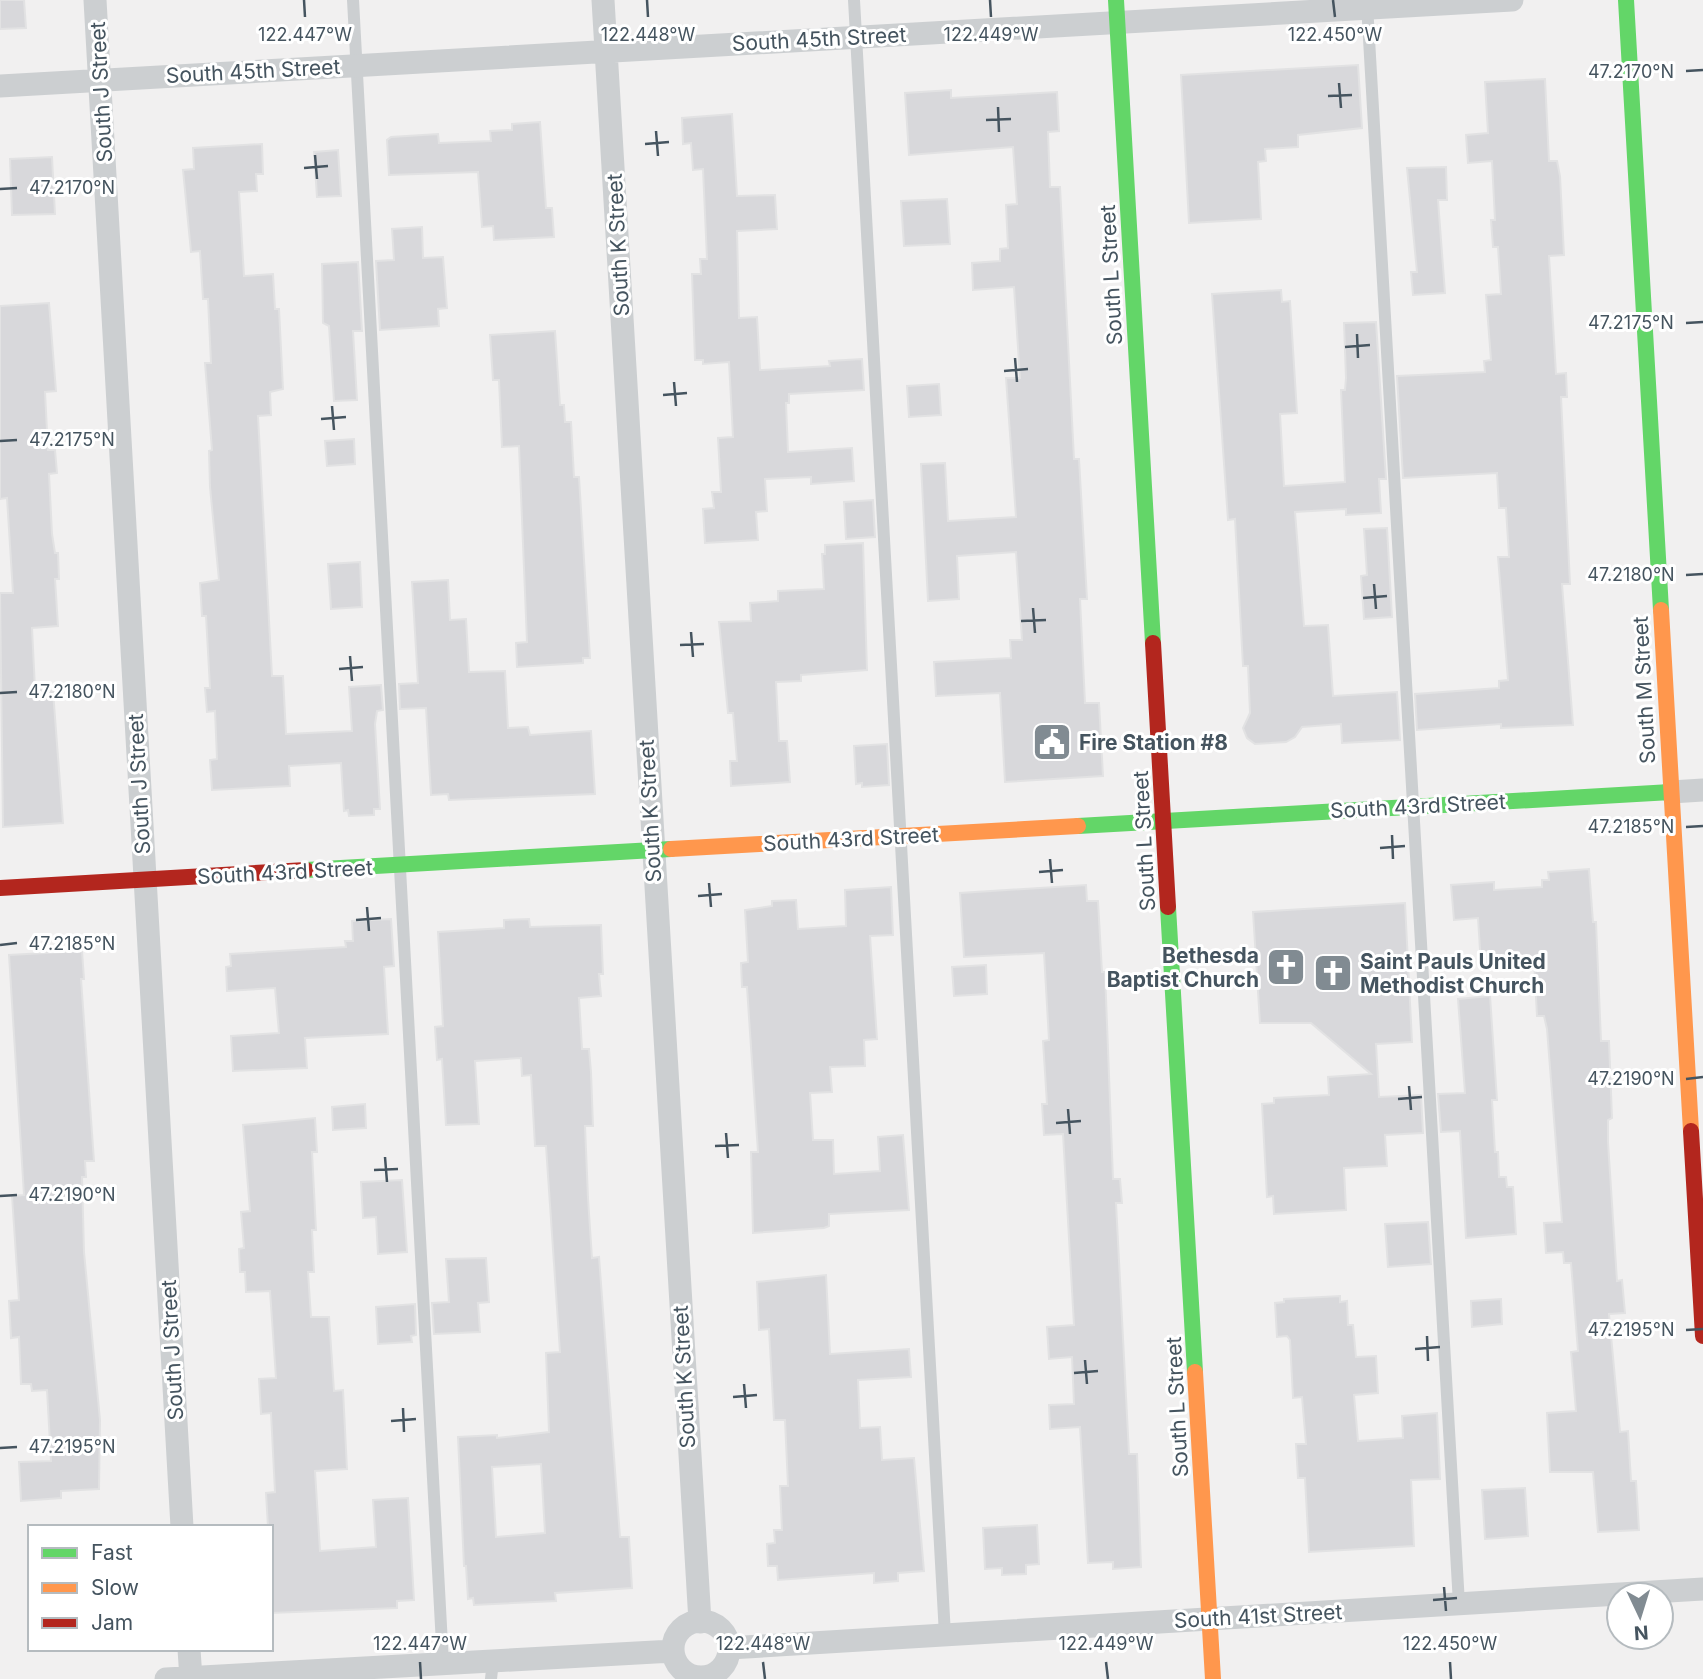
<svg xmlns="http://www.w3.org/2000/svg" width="1703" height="1679" font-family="Inter,sans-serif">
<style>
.building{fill:#d8d8db;stroke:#e2e2e3;stroke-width:2;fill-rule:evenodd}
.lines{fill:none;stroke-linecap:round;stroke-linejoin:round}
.lane{stroke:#cccfd1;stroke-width:12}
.street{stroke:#cccfd1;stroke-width:23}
.fast{stroke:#63d668;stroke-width:16}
.slow{stroke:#ff974d;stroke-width:16}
.jam{stroke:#b3261e;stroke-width:16}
.ticks{fill:none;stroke:#45545f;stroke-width:2.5}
.labels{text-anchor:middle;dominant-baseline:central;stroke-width:6;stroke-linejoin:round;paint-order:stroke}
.street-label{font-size:21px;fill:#45545f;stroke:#fff}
.poi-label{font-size:21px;font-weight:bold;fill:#45545f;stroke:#fff;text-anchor:start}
.ticks-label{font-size:18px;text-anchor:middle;fill:#45545f;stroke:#fff;stroke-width:6;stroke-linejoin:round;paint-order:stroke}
</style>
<rect width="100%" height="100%" fill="#f1f0f0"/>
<path class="building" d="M 0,0 L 24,0 L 26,28 L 0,29 Z
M 1358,65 L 1362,128 L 1298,135 L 1298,147 L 1265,149 L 1266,161 L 1258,162 L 1261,219 L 1189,223 L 1181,75 Z
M 1545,79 L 1549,161 L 1557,161 L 1560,176 L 1564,255 L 1549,256 L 1556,374 L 1566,373 L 1567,397 L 1561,397 L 1570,584 L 1562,584 L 1573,725 L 1501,728 L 1501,724 L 1417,730 L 1415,694 L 1499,688 L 1499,681 L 1508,680 L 1498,557 L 1509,557 L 1506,508 L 1499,508 L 1497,473 L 1403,478 L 1397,376 L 1485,372 L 1484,361 L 1491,360 L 1486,295 L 1501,294 L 1498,247 L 1493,247 L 1491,220 L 1495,220 L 1492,161 L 1468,163 L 1466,135 L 1488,133 L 1485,82 Z
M 951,90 L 951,98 L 1057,92 L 1059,131 L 1048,132 L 1050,187 L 1060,187 L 1074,459 L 1079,459 L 1087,599 L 1080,599 L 1085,703 L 1099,703 L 1103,776 L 1005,782 L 1000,693 L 936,696 L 934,662 L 1011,658 L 1010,640 L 1022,640 L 1016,552 L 957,556 L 959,599 L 928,601 L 921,464 L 945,463 L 948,521 L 1016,517 L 1006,378 L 1020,378 L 1014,287 L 973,290 L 972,263 L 1000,261 L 1000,249 L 1008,248 L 1006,205 L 1017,204 L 1013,147 L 909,155 L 905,93 Z
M 732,114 L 737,196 L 775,195 L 777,229 L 737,231 L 739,318 L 757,317 L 760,370 L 830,366 L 829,361 L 862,359 L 864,390 L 789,394 L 789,403 L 786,403 L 788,452 L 852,448 L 854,481 L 811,484 L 811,477 L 765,479 L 767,511 L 756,512 L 758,540 L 705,543 L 703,509 L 714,508 L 712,492 L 721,492 L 718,438 L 733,437 L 729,362 L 703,364 L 703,360 L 695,360 L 692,274 L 701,274 L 700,259 L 707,259 L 703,169 L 693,170 L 691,143 L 683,144 L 682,118 Z
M 540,122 L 546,208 L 552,208 L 554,237 L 494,240 L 493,226 L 482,227 L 478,172 L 389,175 L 387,140 L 391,137 L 438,134 L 439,143 L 491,141 L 490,131 L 512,130 L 512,124 Z
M 262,144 L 263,174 L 256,174 L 257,191 L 239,192 L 244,276 L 273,274 L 275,309 L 279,309 L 283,389 L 270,392 L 271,415 L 258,416 L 272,676 L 283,676 L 286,734 L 352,731 L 349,687 L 381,685 L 383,710 L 377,711 L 375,724 L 380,809 L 374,809 L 374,815 L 349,816 L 348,810 L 344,811 L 341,763 L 289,766 L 290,786 L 212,790 L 210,760 L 217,759 L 215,711 L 207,712 L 205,688 L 210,688 L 206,616 L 202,616 L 200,583 L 219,580 L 210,487 L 209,451 L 212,450 L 205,363 L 211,363 L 208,299 L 203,299 L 200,251 L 191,252 L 183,170 L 194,169 L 193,148 Z
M 338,150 L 341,196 L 317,197 L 314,152 Z
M 52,157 L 55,214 L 12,215 L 10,159 Z
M 1446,167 L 1447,200 L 1438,200 L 1445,293 L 1413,295 L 1411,272 L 1417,272 L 1407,168 Z
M 947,199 L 950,244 L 904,246 L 901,201 Z
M 422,227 L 423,258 L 443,257 L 447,308 L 438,309 L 439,326 L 380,330 L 376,261 L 394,260 L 392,229 Z
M 358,262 L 362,331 L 353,331 L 357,400 L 334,401 L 329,326 L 323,323 L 322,264 Z
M 1281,290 L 1282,302 L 1290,301 L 1297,413 L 1280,414 L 1284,486 L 1345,482 L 1341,390 L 1345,390 L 1346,378 L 1344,323 L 1376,322 L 1386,479 L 1379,479 L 1381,513 L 1346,515 L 1346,509 L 1295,512 L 1304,626 L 1328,625 L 1333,696 L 1397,692 L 1400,740 L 1342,743 L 1341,724 L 1302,727 L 1295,737 L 1286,742 L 1255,744 L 1247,738 L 1243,728 L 1250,713 L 1248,666 L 1243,666 L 1235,519 L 1228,520 L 1212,294 Z
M 49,303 L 56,391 L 45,392 L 48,450 L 55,450 L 57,473 L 49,474 L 52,534 L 55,553 L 58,553 L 59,579 L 55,579 L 58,626 L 32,628 L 35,689 L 53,691 L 63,823 L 3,827 L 0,593 L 13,593 L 7,498 L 0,499 L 0,306 Z
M 555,331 L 560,405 L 564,405 L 565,422 L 571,422 L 574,477 L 579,477 L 590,658 L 583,658 L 583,663 L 517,667 L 516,643 L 527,642 L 519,446 L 502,447 L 499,380 L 493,380 L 490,335 Z
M 939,384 L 941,415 L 909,417 L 907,386 Z
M 354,439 L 355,464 L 327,466 L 325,441 Z
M 873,500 L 875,537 L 846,539 L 844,502 Z
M 1387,528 L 1392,617 L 1364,619 L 1361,576 L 1367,575 L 1364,529 Z
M 863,543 L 867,670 L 801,675 L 801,681 L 776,682 L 779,741 L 787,741 L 790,782 L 731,786 L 730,761 L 737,761 L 733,713 L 728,713 L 719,622 L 751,621 L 750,603 L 778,601 L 778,591 L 824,589 L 822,554 L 825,554 L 825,545 Z
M 360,562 L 362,607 L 331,609 L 328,564 Z
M 448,580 L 450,620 L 466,619 L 469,672 L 505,671 L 508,728 L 528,727 L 530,735 L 591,731 L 595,794 L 449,800 L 448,794 L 431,795 L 426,708 L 400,709 L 399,684 L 418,683 L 412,582 Z
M 887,744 L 889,785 L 862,787 L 862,783 L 856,784 L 854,746 Z
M 1589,869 L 1593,922 L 1596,922 L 1601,1041 L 1609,1041 L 1612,1118 L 1608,1120 L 1608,1142 L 1617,1281 L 1622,1280 L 1625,1313 L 1609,1314 L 1620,1432 L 1628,1431 L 1631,1481 L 1636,1481 L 1639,1530 L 1598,1532 L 1593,1472 L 1550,1472 L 1547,1413 L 1576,1411 L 1571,1352 L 1578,1351 L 1571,1263 L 1564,1263 L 1563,1252 L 1546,1253 L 1544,1223 L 1562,1222 L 1547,1029 L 1544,1016 L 1537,1016 L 1534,960 L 1481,965 L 1478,918 L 1454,920 L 1451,885 L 1494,882 L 1494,890 L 1542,887 L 1542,880 L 1549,880 L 1548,872 Z
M 1086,885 L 1087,901 L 1098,901 L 1102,972 L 1105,972 L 1113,1179 L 1120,1179 L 1122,1203 L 1116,1203 L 1129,1454 L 1137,1454 L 1141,1567 L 1113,1569 L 1113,1562 L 1088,1563 L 1080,1427 L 1050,1429 L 1049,1405 L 1074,1404 L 1072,1357 L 1049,1359 L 1047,1327 L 1074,1325 L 1063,1134 L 1044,1135 L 1042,1104 L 1047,1104 L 1043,1041 L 1049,1040 L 1044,953 L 964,957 L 960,893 Z
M 891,887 L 893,935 L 870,936 L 877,1039 L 864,1040 L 865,1066 L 830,1067 L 832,1092 L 810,1093 L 813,1140 L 833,1140 L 834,1174 L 880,1171 L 878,1137 L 903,1135 L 909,1210 L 829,1214 L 829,1226 L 824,1228 L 753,1233 L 751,1152 L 758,1152 L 747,987 L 742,987 L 741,963 L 748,962 L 745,910 L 772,906 L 772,901 L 796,900 L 798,929 L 846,926 L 845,890 Z
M 1405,903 L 1412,1042 L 1376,1044 L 1379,1097 L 1421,1095 L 1423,1133 L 1385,1135 L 1387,1166 L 1344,1168 L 1346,1210 L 1274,1214 L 1273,1196 L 1267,1197 L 1262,1104 L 1274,1103 L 1274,1098 L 1329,1095 L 1328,1077 L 1371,1074 L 1311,1023 L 1260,1023 L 1253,912 Z
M 391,919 L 394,966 L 384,967 L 388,1034 L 305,1038 L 307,1068 L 233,1071 L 231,1036 L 279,1033 L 275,988 L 227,991 L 226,967 L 231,966 L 230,954 L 346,947 L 345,941 L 353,941 L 352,921 Z
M 529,919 L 530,927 L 601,925 L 603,974 L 599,974 L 601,996 L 579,998 L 582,1049 L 589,1049 L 591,1072 L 593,1126 L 585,1126 L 588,1198 L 592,1258 L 599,1257 L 620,1537 L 629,1537 L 632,1588 L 555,1593 L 556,1601 L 474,1605 L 473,1598 L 468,1599 L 466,1566 L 464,1566 L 458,1437 L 497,1435 L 497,1438 L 549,1432 L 546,1353 L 560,1352 L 546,1146 L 535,1146 L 531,1075 L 522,1076 L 521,1058 L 475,1061 L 479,1124 L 446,1125 L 442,1059 L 437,1060 L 435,1027 L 443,1026 L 438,932 L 504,928 L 504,920 ZM 541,1464 L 545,1533 L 496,1537 L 492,1467 Z
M 82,951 L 84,979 L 81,979 L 94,1161 L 85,1161 L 86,1177 L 82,1177 L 84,1252 L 100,1420 L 99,1489 L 61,1491 L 61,1498 L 21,1501 L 19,1462 L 51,1461 L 47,1390 L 32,1391 L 31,1384 L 21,1384 L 19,1337 L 11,1338 L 9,1301 L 19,1300 L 12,1196 L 24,1195 L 9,955 Z
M 986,965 L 987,994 L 954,996 L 952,967 Z
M 1490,996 L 1497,1100 L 1492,1100 L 1495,1152 L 1498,1152 L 1499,1177 L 1506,1177 L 1507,1187 L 1513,1187 L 1516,1234 L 1466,1238 L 1460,1131 L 1441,1132 L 1438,1094 L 1465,1093 L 1458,999 Z
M 365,1104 L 366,1128 L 333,1130 L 332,1107 Z
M 315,1118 L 317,1152 L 312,1152 L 316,1230 L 312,1230 L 314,1272 L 308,1272 L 311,1317 L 329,1317 L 334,1391 L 343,1390 L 347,1469 L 315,1471 L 320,1551 L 376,1547 L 373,1500 L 408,1498 L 414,1600 L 397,1601 L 397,1608 L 271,1613 L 271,1527 L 268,1527 L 266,1493 L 275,1492 L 271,1413 L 261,1414 L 259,1379 L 276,1378 L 270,1291 L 246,1292 L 245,1272 L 240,1272 L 239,1249 L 244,1248 L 241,1212 L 250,1211 L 243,1125 Z
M 402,1180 L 407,1252 L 378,1254 L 376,1217 L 363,1218 L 361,1182 Z
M 1428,1222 L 1431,1264 L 1388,1267 L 1385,1224 Z
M 486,1258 L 489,1302 L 478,1303 L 480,1332 L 434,1334 L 432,1303 L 449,1302 L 446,1259 Z
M 826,1275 L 830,1354 L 909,1349 L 911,1377 L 858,1380 L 860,1428 L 880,1427 L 882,1460 L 914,1458 L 924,1571 L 898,1573 L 898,1581 L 874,1583 L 874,1573 L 778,1580 L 777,1566 L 768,1566 L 767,1544 L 775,1543 L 774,1530 L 782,1530 L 780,1486 L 788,1486 L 785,1420 L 774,1420 L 769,1329 L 759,1330 L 757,1282 Z
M 1340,1296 L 1340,1302 L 1347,1301 L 1348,1325 L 1353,1325 L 1356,1357 L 1376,1356 L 1378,1393 L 1354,1395 L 1358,1441 L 1403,1438 L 1402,1416 L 1437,1413 L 1440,1479 L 1411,1480 L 1414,1546 L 1309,1552 L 1305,1478 L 1298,1478 L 1296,1444 L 1306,1444 L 1302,1397 L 1293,1398 L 1290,1340 L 1287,1336 L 1277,1337 L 1275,1303 L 1284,1302 L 1284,1299 Z
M 1501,1299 L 1502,1324 L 1472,1327 L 1471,1301 Z
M 415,1304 L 416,1335 L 411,1336 L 412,1342 L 378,1344 L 376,1307 Z
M 1525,1488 L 1528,1536 L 1485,1539 L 1482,1490 Z
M 1037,1525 L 1039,1564 L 1026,1565 L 1026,1574 L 1002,1575 L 1002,1568 L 985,1569 L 983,1528 Z"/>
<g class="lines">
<path class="lane" d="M 353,0 L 443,1663
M 854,0 L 945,1635
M 1367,4 L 1459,1604
M 491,1679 L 493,1661"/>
<path class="street" d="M 95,0 L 182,1527
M 603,0 L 700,1622
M 0,86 L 1512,0
M 1671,792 L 1703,790
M673 1649a28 28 0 1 1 56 0a28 28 0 1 1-56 0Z
M 729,1648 L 1703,1589
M 189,1649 L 191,1679
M 166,1679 L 673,1651"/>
<path class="fast" d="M 1116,0 L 1153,643
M 1626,0 L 1661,610
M 1078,826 L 1671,792
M 306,870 L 671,849
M 1168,907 L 1195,1372"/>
<path class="slow" d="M 1661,610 L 1691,1131
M 671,849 L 1078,826
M 1195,1372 L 1213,1679"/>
<path class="jam" d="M 1153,643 L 1168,907
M 0,888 L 306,870
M 1691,1131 L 1703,1336"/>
</g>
<path class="ticks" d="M 304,0 L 305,17M 647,0 L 648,17M 990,0 L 991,17M 1333,0 L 1335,17M 1686,71 L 1703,70M 1339,83 L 1341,108M 1328,96 L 1352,95M 998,107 L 999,132M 986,120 L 1011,119M 656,131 L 658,156M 645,144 L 669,142M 315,155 L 317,179M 304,168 L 328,166M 0,189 L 17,188M 1686,323 L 1703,322M 1357,334 L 1358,358M 1345,347 L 1370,345M 1015,358 L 1017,382M 1004,371 L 1028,369M 674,382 L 676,406M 663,395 L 687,393M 332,406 L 334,430M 321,419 L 346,417M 0,441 L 17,440M 1686,575 L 1703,574M 1374,584 L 1376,609M 1363,598 L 1387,596M 1033,608 L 1035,633M 1021,621 L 1046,620M 691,632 L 693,657M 680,645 L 704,644M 350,656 L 352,681M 339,669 L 363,667M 0,693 L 17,692M 1686,827 L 1703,826M 1392,835 L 1393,859M 1380,848 L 1405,846M 1050,859 L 1052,883M 1039,872 L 1063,870M 709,883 L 711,907M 698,896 L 722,894M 367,907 L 369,931M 356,920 L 381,918M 0,945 L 17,943M 1686,1079 L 1703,1077M 1409,1086 L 1411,1110M 1398,1099 L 1422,1097M 1068,1109 L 1070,1134M 1056,1123 L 1081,1121M 726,1133 L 728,1158M 715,1146 L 739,1145M 385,1157 L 387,1182M 374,1170 L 398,1169M 0,1196 L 17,1195M 1686,1330 L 1703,1329M 1427,1336 L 1428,1361M 1415,1349 L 1440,1347M 1085,1360 L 1087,1384M 1074,1373 L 1098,1371M 744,1384 L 746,1408M 733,1397 L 757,1395M 403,1408 L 404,1432M 391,1421 L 416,1419M 0,1448 L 17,1447M 1444,1587 L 1446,1611M 1433,1600 L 1457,1598M 420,1662 L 421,1679M 763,1662 L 765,1679M 1106,1662 L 1108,1679M 1450,1662 L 1451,1679"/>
<defs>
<g id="civic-square" transform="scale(2.0125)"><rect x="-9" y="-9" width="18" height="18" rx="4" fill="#818b92" stroke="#fff"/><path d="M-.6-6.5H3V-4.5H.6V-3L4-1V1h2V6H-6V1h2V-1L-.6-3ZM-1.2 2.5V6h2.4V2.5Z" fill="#fff"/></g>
<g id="church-square" transform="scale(2.0125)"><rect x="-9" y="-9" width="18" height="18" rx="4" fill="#818b92" stroke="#fff"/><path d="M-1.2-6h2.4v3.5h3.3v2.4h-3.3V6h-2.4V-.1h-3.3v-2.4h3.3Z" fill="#fff"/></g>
</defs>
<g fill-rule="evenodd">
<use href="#civic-square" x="1052" y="742"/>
<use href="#church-square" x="1286" y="967"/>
<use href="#church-square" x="1333" y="973"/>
</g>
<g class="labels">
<g class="street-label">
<text transform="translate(819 39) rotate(-3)">South 45th Street</text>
<text transform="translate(253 71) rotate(-3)">South 45th Street</text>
<text transform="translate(101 92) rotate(-93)">South J Street</text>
<text transform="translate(618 245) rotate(-93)">South K Street</text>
<text transform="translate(1111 275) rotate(-93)">South L Street</text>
<text transform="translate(1644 690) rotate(-93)">South M Street</text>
<text transform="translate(139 784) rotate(-93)">South J Street</text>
<text transform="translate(1418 806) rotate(-3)">South 43rd Street</text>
<text transform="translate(650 811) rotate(-93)">South K Street</text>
<text transform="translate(851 839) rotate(-3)">South 43rd Street</text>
<text transform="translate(1144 841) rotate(-93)">South L Street</text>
<text transform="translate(285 872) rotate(-3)">South 43rd Street</text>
<text transform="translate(172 1350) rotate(-93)">South J Street</text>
<text transform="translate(684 1377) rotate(-93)">South K Street</text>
<text transform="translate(1177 1407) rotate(-93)">South L Street</text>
<text transform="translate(1258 1616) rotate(-3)">South 41st Street</text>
</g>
<g class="poi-label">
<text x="1079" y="742">Fire Station #8</text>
<text x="1259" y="955" text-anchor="end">Bethesda<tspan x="1259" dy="24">Baptist Church</tspan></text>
<text x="1360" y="961">Saint Pauls United<tspan x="1360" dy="24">Methodist Church</tspan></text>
</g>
</g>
<g class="ticks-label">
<text x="305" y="41">122.447°W</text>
<text x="648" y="41">122.448°W</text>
<text x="991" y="41">122.449°W</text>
<text x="1335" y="41">122.450°W</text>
<text x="1631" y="78">47.2170°N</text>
<text x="72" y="194">47.2170°N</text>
<text x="1631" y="329">47.2175°N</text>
<text x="72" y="446">47.2175°N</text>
<text x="1631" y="581">47.2180°N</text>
<text x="72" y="698">47.2180°N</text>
<text x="1631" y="833">47.2185°N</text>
<text x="72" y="950">47.2185°N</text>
<text x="1631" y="1085">47.2190°N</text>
<text x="72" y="1201">47.2190°N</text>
<text x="1631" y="1336">47.2195°N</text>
<text x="72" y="1453">47.2195°N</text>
<text x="420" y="1650">122.447°W</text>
<text x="763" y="1650">122.448°W</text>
<text x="1106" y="1650">122.449°W</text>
<text x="1450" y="1650">122.450°W</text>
</g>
<rect x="28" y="1525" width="245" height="126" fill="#ffffff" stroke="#b5bbbf" stroke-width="2"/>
<rect x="42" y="1548" width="35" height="10" fill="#63d668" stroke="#b5bbbf" stroke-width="2"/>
<text x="91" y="1560" font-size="21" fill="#45545f">Fast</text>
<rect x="42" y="1583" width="35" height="10" fill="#ff974d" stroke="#b5bbbf" stroke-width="2"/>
<text x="91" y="1595" font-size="21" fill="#45545f">Slow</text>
<rect x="42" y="1618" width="35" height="10" fill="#b3261e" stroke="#b5bbbf" stroke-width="2"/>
<text x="91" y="1630" font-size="21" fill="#45545f">Jam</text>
<g transform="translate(1640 1616) rotate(176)"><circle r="33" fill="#ffffff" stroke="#b5bbbf" stroke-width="2"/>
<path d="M0-5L12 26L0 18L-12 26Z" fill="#818b92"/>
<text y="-10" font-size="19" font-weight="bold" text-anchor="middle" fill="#45545f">N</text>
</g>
</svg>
